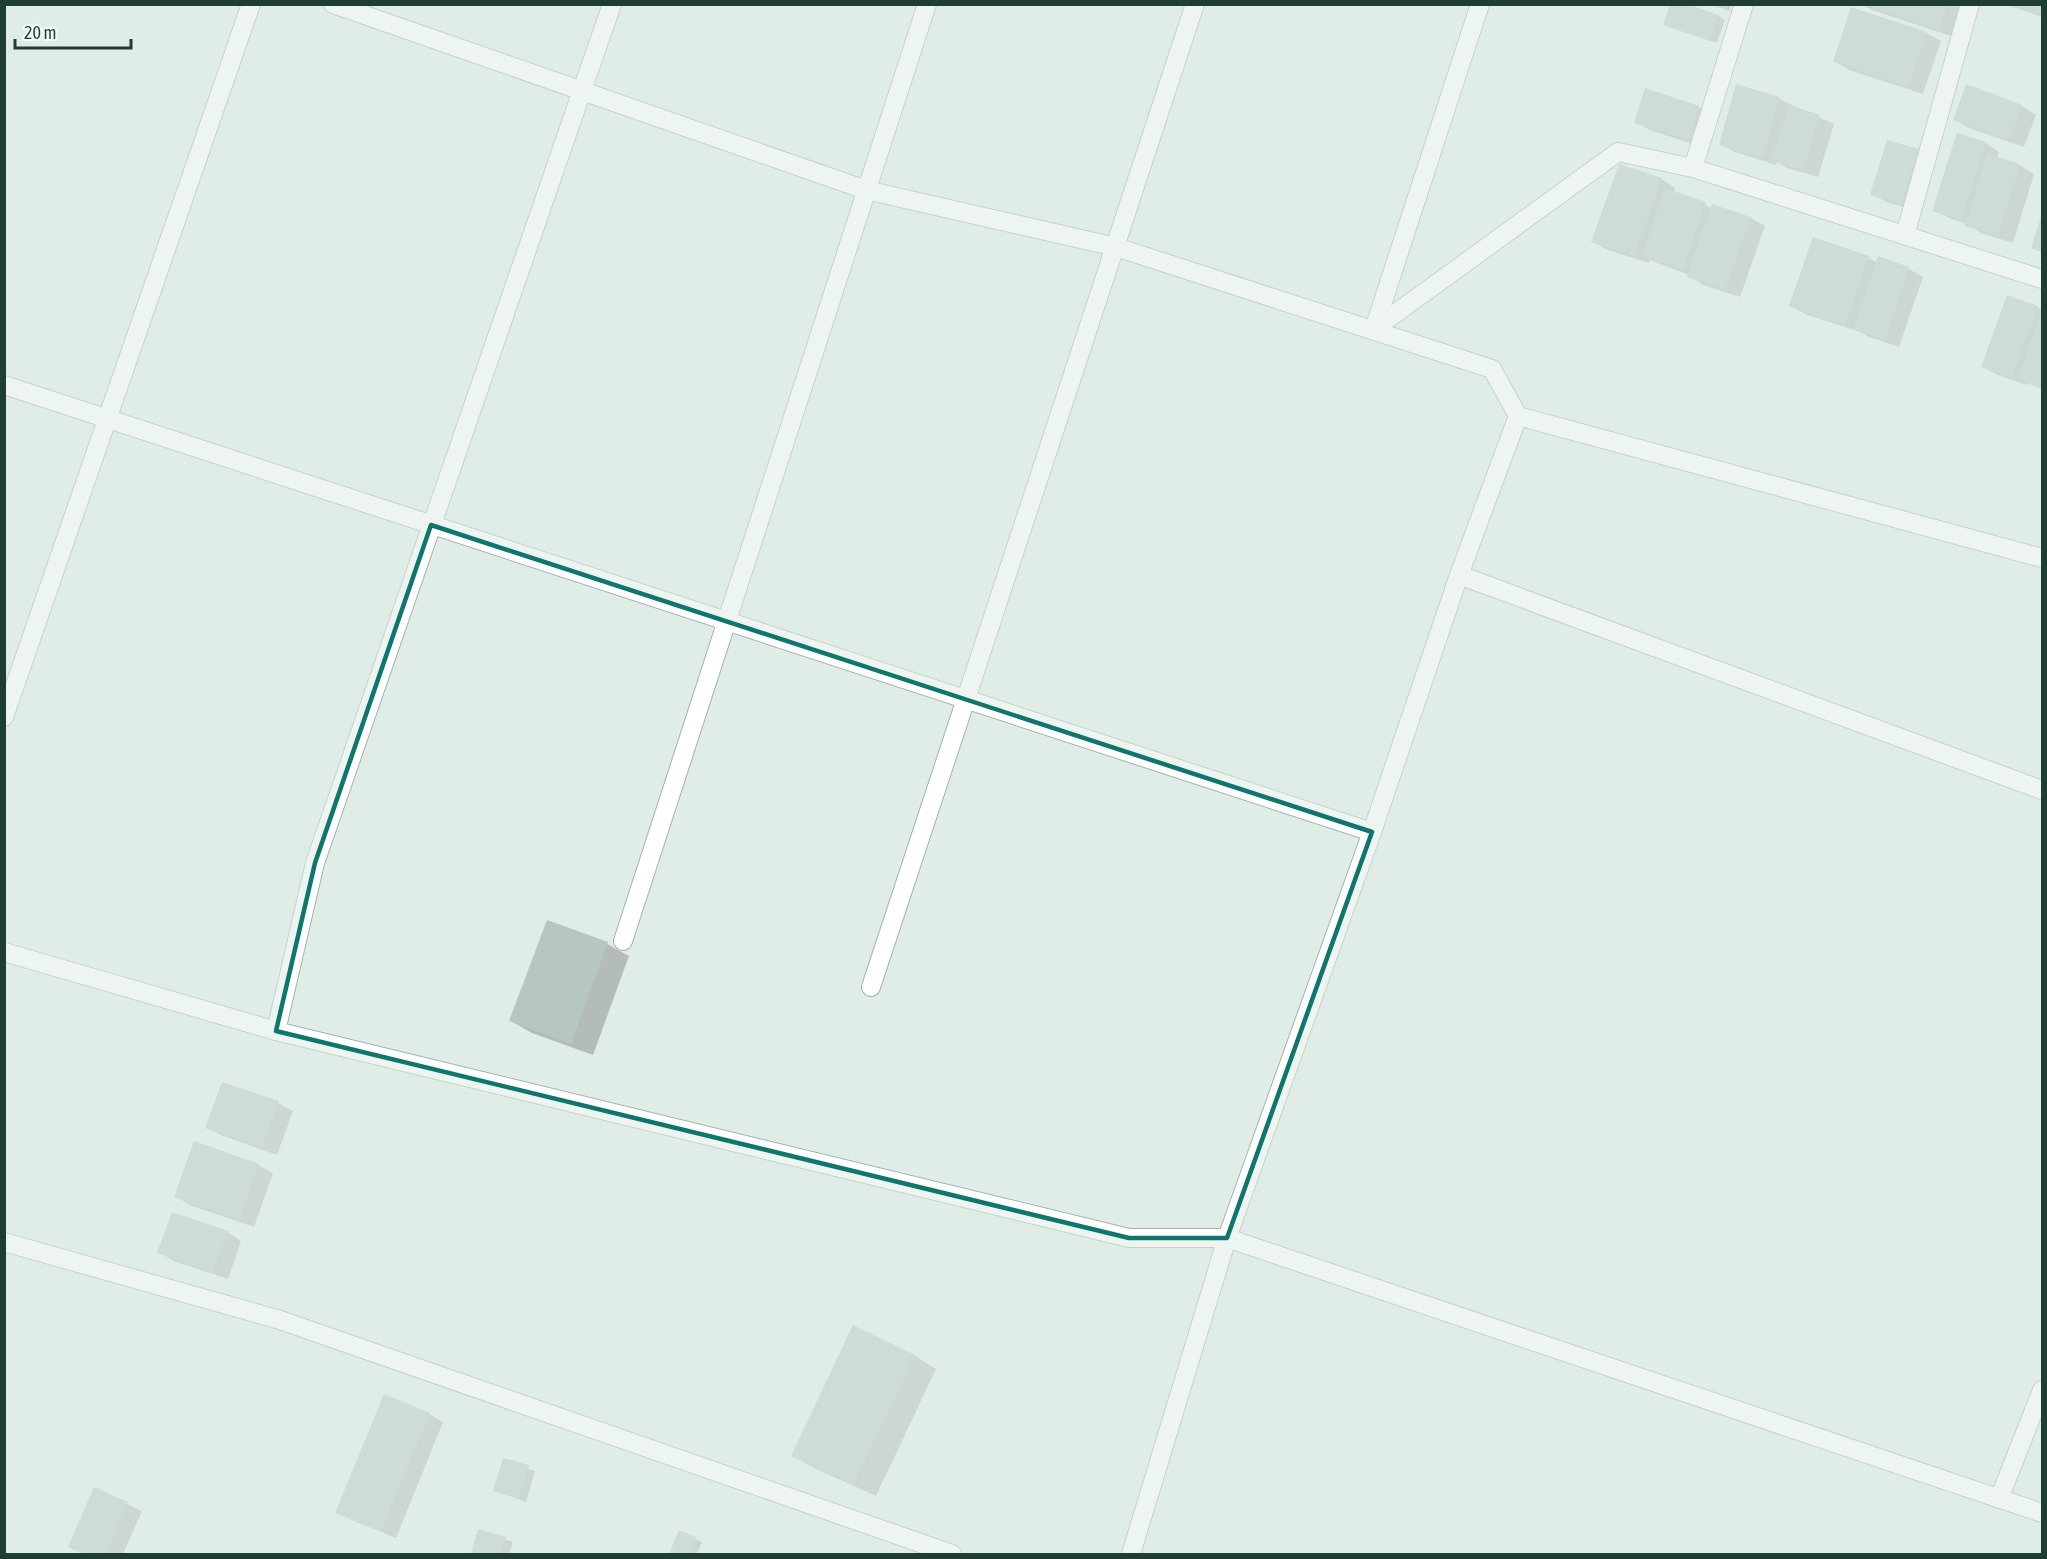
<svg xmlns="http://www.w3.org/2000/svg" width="2047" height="1559" font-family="'Asap Condensed',sans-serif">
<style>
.shadow{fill:#0003}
.building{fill:#b5c7bf}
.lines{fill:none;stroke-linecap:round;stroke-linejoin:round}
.minor-casing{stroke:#a2b4ad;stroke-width:20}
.minor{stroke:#fff;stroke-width:18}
.marked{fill:none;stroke:#0f766e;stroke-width:4.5;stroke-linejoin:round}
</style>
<rect width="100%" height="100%" fill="#e0ece6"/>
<path class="shadow" d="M 1710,4 L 1731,4 L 1729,11 Z
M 1862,4 L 1953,4 L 1963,10 L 1954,37 L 1872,10 Z
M 2005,4 L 2042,4 L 2042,17 Z
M 1718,16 L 1725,20 L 1717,43 L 1665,25 Z
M 1926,33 L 1941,41 L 1923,94 L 1849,70 L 1834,61 Z
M 1967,86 L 2022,106 L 2036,115 L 2024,147 L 1969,128 L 1955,120 Z
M 1779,99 L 1834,124 L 1818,177 L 1787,168 L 1777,162 L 1776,165 L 1735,152 L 1720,144 Z
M 1698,107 L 1713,115 L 1702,147 L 1650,130 L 1635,122 Z
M 1985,143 L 1999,152 L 1997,158 L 2019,165 L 2034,174 L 2013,243 L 1981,233 L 1967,224 L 1949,218 L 1934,210 Z
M 1918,151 L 1933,159 L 1916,211 L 1887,202 L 1872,194 Z
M 1661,179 L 1675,188 L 1674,193 L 1712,208 L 1713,206 L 1751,218 L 1765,226 L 1740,297 L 1703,285 L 1689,275 L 1650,260 L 1649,263 L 1608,250 L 1593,242 Z
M 2042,217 L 2042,253 L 2033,247 Z
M 1814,239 L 1868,258 L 1878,263 L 1879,258 L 1909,269 L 1923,277 L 1899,347 L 1869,337 L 1860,332 L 1805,314 L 1791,306 Z
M 2037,307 L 2042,310 L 2042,389 L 2028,383 L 2027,385 L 1998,375 L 1983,367 Z
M 607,944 L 629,956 L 593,1055 L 532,1033 L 511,1021 Z
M 278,1103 L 293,1111 L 277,1155 L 221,1135 L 207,1127 Z
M 258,1165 L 273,1173 L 254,1227 L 190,1205 L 176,1196 Z
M 227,1232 L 241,1241 L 228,1279 L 174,1261 L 159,1252 Z
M 854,1327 L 915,1356 L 936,1369 L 876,1496 L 814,1468 L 793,1455 Z
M 429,1414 L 443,1422 L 396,1538 L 352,1520 L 337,1512 Z
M 504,1459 L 535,1471 L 526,1502 L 495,1490 Z
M 94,1489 L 142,1511 L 123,1554 L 84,1554 L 70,1546 Z
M 480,1531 L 513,1542 L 509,1554 L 472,1554 Z
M 680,1532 L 702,1542 L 697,1554 L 671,1554 Z"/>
<path class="building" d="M 1670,4 L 1687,4 L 1719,15 L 1710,41 L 1663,25 Z
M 1864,4 L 1948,4 L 1939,30 Z
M 2013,4 L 2042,4 L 2042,15 L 2013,5 Z
M 1851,7 L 1927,32 L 1908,87 L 1833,62 Z
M 1736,84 L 1780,97 L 1762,158 L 1719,145 Z
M 1966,84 L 2022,105 L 2009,140 L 1953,120 Z
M 1645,88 L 1699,106 L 1688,140 L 1634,123 Z
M 1789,105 L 1820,115 L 1803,170 L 1771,160 Z
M 1957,133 L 1986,142 L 1961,220 L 1932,211 Z
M 1887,140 L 1919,149 L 1901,204 L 1870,195 Z
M 1987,154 L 2020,164 L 1998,236 L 1965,226 Z
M 1619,164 L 1662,178 L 1634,256 L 1591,242 Z
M 1665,188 L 1706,202 L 1683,270 L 1642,256 Z
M 1712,204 L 1751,217 L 1725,290 L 1687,277 Z
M 2042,214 L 2042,252 L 2031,248 Z
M 1813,237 L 1869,256 L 1845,326 L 1789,306 Z
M 1878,256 L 1909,267 L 1885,340 L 1853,329 Z
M 2007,295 L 2038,306 L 2012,378 L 1981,367 Z
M 2042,310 L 2042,387 L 2018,379 Z
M 547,920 L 608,942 L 571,1044 L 509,1021 Z
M 222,1082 L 279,1101 L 262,1148 L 205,1128 Z
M 194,1141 L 259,1164 L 239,1220 L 174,1197 Z
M 172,1212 L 228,1231 L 213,1272 L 157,1253 Z
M 853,1325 L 915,1355 L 853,1485 L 791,1456 Z
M 384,1394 L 430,1413 L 381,1531 L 335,1513 Z
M 503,1458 L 529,1465 L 519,1499 L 493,1491 Z
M 94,1487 L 128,1502 L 106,1554 L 85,1554 L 68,1547 Z
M 478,1529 L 506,1537 L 501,1554 L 471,1554 Z
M 679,1530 L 696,1537 L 689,1554 L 669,1554 Z"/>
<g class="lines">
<g class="minor-casing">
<path id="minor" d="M 333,4 L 866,190 L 1116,247 L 1492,369 L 1518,416 L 1459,575 L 1372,832 L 1227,1238 L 1131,1554
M 1693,168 L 1744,4
M 1905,235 L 1970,4
M 1374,329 L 1618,152 L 1693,168 L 2042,279
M 1374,329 L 1480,4
M 4,385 L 1372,832
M 1518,416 L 2042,558
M 1459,575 L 2042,790
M 4,717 L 251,4
M 623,941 L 927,4
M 4,952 L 276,1031 L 1129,1238 L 1227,1238 L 2042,1513
M 871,987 L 1195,4
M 276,1031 L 315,863 L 612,4
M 4,1242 L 280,1320 L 952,1554
M 1999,1499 L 2042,1390"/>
</g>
<use href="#minor" class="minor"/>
</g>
<path d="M0 0H2047V1559H0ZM 431,525 L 1372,832 L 1227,1238 L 1129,1238 L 276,1031 L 315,863 Z" fill="#e0ece6" fill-opacity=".55" fill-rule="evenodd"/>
<path class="marked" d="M 431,525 L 1372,832 L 1227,1238 L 1129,1238 L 276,1031 L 315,863 Z"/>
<rect width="2047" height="1559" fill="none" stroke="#1f3e33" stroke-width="12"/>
<path d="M15 39v9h116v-9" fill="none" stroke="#1f3e33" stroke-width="3"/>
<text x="24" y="39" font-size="18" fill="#1f3e33" stroke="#f1f9f4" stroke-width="4.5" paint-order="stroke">20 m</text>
</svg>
